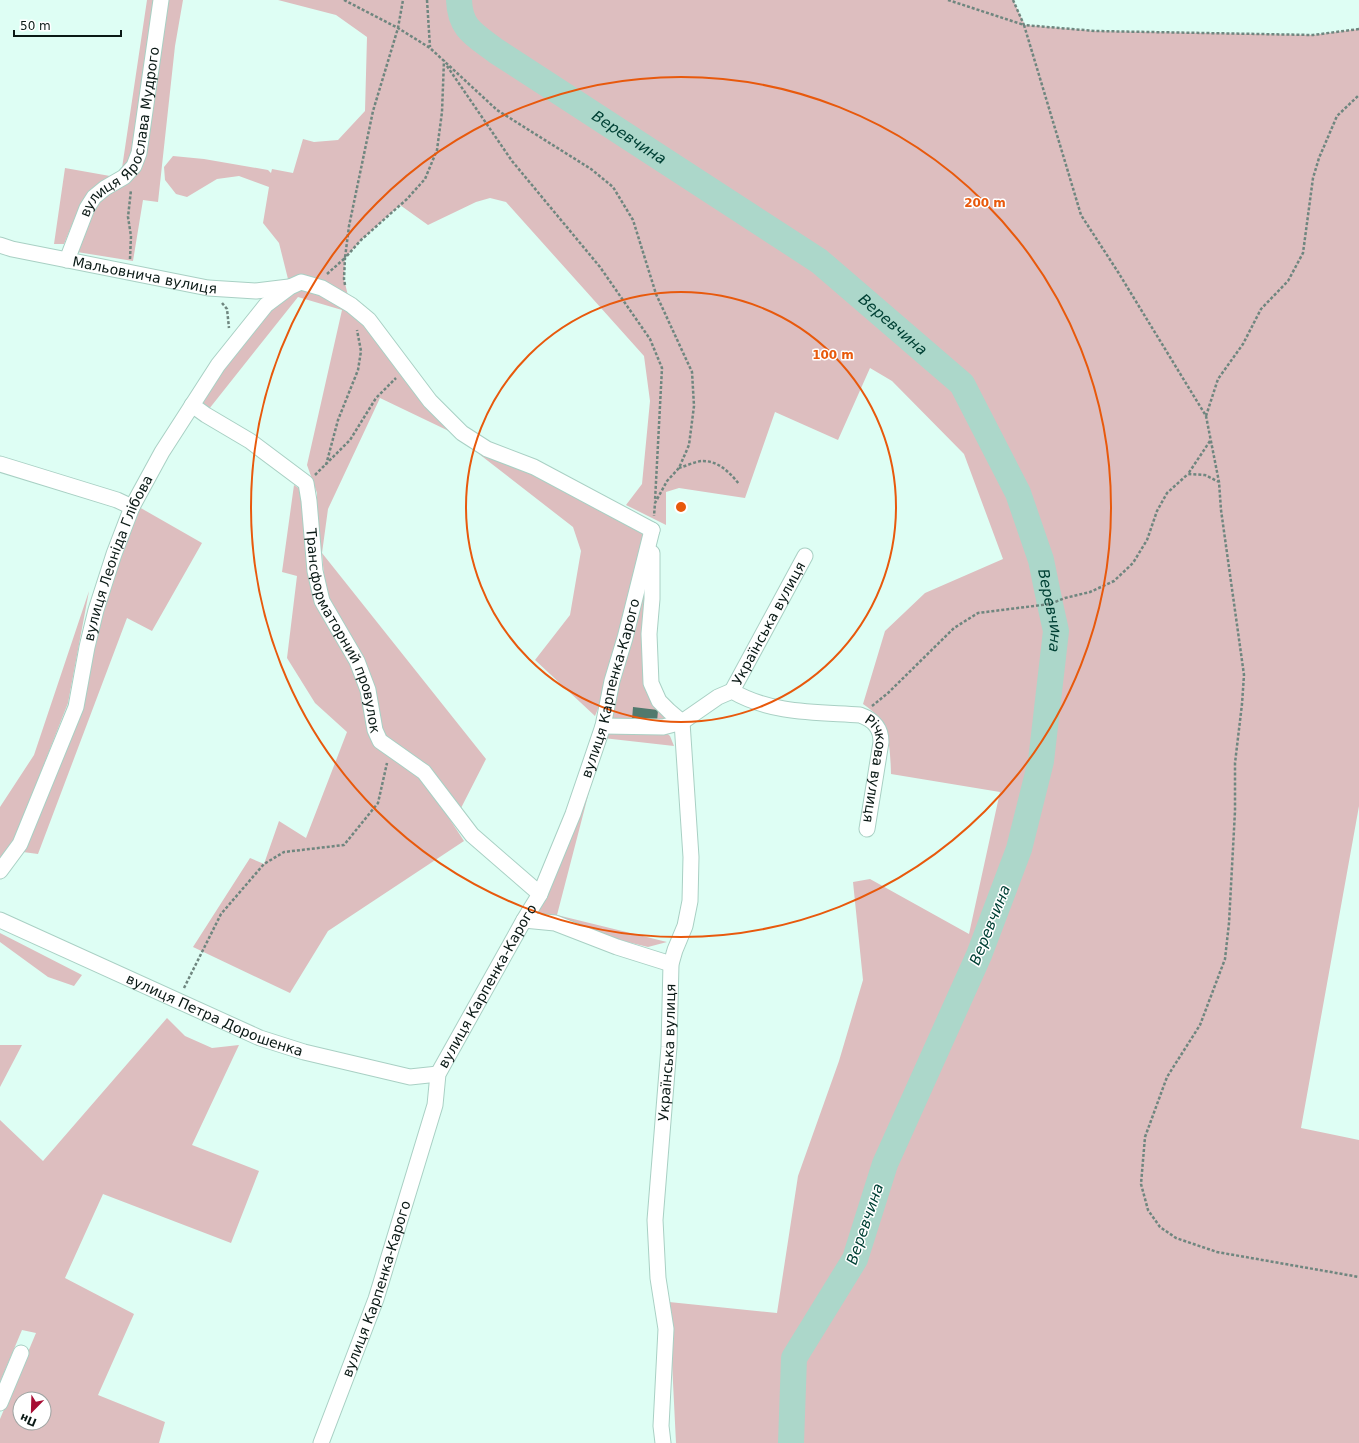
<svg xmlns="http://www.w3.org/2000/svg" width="1359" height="1443" font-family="'DejaVu Sans',sans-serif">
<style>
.green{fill:#ddbebf;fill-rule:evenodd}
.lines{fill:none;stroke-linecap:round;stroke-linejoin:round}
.river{stroke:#acd7ca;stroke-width:26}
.building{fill:#50796d}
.minor-casing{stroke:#a9d0c4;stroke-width:17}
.path{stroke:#6f867f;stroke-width:2.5;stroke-dasharray:3 2;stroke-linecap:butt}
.minor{stroke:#fff;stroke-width:15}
.ring{fill:none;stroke:#e8590c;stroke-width:2}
.labels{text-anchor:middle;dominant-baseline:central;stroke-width:3;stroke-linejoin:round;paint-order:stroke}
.street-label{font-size:14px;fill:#0a1915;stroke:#fff}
.water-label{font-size:15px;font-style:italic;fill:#004135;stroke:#fff}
.centre{fill:#e8590c;stroke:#fff;stroke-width:2}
.ring-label{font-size:12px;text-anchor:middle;font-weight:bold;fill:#e8590c;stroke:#fff;stroke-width:3;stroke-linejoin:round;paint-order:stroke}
</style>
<rect width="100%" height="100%" fill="#defef4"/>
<path class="green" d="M 147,0 L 155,0 L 132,157 L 122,168 Z
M 167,0 L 183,0 L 175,46 L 158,202 L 143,200 L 133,261 L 77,252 L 88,215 L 99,199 L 120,184 L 135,177 L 144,161 Z
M 278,0 L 1013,0 L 1025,25 L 1095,31 L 1313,35 L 1359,29 L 1359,806 L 1301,1128 L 1359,1140 L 1359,1443 L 676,1443 L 669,1302 L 777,1313 L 798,1176 L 839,1061 L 863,980 L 853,882 L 870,879 L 969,934 L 1000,792 L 891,774 C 890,745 890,721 863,704 L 885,631 L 925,593 L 1003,559 L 964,454 L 892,381 L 870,368 L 838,440 L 775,412 L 745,498 L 679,488 L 666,492 L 666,525 L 626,505 L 642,484 L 650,401 L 644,356 L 506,202 L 490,198 L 476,202 L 428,225 L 400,205 L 361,240 L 345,258 L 344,279 L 349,300 L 309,280 L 288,279 L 279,243 L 263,223 L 269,187 L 239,176 L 217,179 L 187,197 L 176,194 L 165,180 L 164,167 L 173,156 L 204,159 L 268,170 L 271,173 L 272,169 L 293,173 L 303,139 L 314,142 L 338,140 L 365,111 L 367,37 L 336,15 Z
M 65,168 L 110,176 L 91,189 L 78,210 L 64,244 L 54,244 Z
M 308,289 L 344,306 L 364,323 L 453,433 L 380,398 L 328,509 L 322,553 L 486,759 L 460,810 L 387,739 L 326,600 L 322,553 L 317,538 L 317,493 L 307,465 L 342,310 L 298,297 L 209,409 L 202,404 L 204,393 L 269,309 L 298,290 Z
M 479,454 L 537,474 L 647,530 L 602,699 L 595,716 L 535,660 L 570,615 L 581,551 L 573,527 Z
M 294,485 L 300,489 L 315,601 L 357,670 L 373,738 L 426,783 L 464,841 L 328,931 L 290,993 L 193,947 L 250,858 L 264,864 L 279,821 L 306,838 L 347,732 L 315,703 L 287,658 L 297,576 L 282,572 Z
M 139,507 L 202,543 L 152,631 L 127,618 L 38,854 L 23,852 L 92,651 L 115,572 Z
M 650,551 L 647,680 L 676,721 L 607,724 Z
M 89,591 L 68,703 L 15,838 L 0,858 L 0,807 L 34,755 Z
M 608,731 L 664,731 L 670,736 L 674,746 L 603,738 L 557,915 L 667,942 L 648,947 L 607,937 L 554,918 L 532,917 L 550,884 L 603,738 Z
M 0,933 L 82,975 L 74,986 L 48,977 L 0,942 Z
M 167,1018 L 185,1036 L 212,1048 L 239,1045 L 192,1145 L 259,1171 L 231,1243 L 103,1194 L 65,1278 L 134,1314 L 98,1395 L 165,1422 L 159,1443 L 0,1443 L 0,1419 L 36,1333 L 22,1330 L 0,1382 L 0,1120 L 43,1161 ZM 20,1399 L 44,1399 L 44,1423 L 20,1423 Z
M 0,1045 L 22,1045 L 0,1087 Z"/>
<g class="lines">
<path class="river" id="s1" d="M 459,0 C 460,29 475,35 496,51 L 819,261 L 962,384 L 1018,493 L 1041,560 L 1050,604 L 1056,631 L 1041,761 L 1019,849 L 979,955 L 885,1164 L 855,1259 L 794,1358 L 791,1443"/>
</g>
<path class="building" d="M 633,707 L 658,710 L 657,722 L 632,720 Z"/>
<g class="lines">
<g class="minor-casing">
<g id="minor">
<path id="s2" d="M 0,245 L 12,249 L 208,288 L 256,291 L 289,287"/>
<path id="s3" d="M 67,260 L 87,208 L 94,197 L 105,188 L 124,177 L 134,166 L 139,153 L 161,0"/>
<path id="s4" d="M 192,405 L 206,415 L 250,441 L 306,483 L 309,501 L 315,571 L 322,601 L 357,661 L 368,690 L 375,730 L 380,741 L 424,772 L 472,835 L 540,894"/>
<path d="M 0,464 L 117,500 L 132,507"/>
<path d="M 652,553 L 652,599 L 649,634 L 651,683 L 659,701 L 669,711 L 682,722"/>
<path id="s5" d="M 732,691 L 805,556"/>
<path id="s6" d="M 603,726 L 663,727 L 682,722 L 718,697 L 732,691 C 771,714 817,712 860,715 C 874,720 881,728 881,742 L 867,829"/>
<path id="s7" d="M 0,871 L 20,844 L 76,707 L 87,647 L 96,610 L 114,554 L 132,507 L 162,452 L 218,365 L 266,305 L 290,287 L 301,282 L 322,288 L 351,305 L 369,320 L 430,401 L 462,433 L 487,449 L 534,467 L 652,530"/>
<path id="s8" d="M 0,920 L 260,1038 L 304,1052 L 410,1077 L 438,1074"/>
<path d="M 524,920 L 555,923 L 617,947 L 671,964"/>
<path d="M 0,1403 L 21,1353"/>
<path id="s9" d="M 321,1443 L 376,1299 L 435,1105 L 438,1074 L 524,920 L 540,894 L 573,814 L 603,726 L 612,681 L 625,638 L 652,530"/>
<path id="s10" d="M 663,1443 L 661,1426 L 666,1329 L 658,1278 L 655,1220 L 669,1047 L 671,964 L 675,950 L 685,926 L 690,901 L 691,857 L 682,722"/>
</g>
</g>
<path class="path" d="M 344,0 L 398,28 L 430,48 L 497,110 L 591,169 L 613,187 L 633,220 L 656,294 L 692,372 L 694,406 L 689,445 L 679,468 L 667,481 L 655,503 L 654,516
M 427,0 L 430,47
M 948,0 L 1024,25 L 1081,215 L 1118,272 L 1206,416 L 1219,482 L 1221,510 L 1244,675 L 1242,704 L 1235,763 L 1235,811 L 1229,923 L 1225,959 L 1200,1025 L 1167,1077 L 1145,1137 L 1141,1184 L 1148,1210 L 1160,1227 L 1176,1238 L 1217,1252 L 1359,1277
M 1013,0 L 1024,25 L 1095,31 L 1313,35 L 1359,29
M 447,66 L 512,161 L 600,267 L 650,339 L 662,368 L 655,501
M 130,259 L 131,236 L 128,217 L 131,190
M 327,274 L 345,258 L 349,226 L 373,111 L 398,28 L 403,0
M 345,285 L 344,279 L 345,258 L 361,240 L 407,199 L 425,179 L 437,150 L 442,112 L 444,60
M 222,303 L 227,309 L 229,328
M 1206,416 L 1218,379 L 1243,344 L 1261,309 L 1288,281 L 1303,253 L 1313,178 L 1319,158 L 1337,116 L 1359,95
M 1210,441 L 1188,474 L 1205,475 L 1219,482
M 326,465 L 338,420 L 358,370 L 361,351 L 357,330
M 679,468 C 686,466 696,461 703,461 C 719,461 730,473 739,484
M 315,475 L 350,440 L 376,398 L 396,378
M 872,706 L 888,693 L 954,628 L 978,613 L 1050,604 L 1065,598 L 1090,592 L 1114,581 L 1133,563 L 1147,540 L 1157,511 L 1167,493 L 1188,474
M 184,988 L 221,914 L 264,864 L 284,852 L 344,845 L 378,803 L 387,763"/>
<use href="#minor" class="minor"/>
</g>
<g class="ring">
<circle cx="681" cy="507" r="215"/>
<circle cx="681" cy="507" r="430"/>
</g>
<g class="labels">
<g class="street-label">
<text stroke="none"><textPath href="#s3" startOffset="144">вулиця Ярослава Мудрого</textPath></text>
<text stroke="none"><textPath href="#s2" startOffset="148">Мальовнича вулиця</textPath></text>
<text stroke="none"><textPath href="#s7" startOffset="337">вулиця Леоніда Глібова</textPath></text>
<text stroke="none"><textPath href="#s5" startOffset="77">Українська вулиця</textPath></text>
<text stroke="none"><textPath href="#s4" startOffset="293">Трансформаторний провулок</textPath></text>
<text stroke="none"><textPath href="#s9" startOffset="813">вулиця Карпенка-Карого</textPath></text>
<text stroke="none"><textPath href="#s6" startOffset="333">Річкова вулиця</textPath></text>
<text stroke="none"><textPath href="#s9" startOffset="489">вулиця Карпенка-Карого</textPath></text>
<text stroke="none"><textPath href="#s8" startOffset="235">вулиця Петра Дорошенка</textPath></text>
<text stroke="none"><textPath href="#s10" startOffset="392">Українська вулиця</textPath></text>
<text stroke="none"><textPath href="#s9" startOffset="164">вулиця Карпенка-Карого</textPath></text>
</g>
<g class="water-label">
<text stroke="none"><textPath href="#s1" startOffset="225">Веревчина</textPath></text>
<text stroke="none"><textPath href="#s1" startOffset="549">Веревчина</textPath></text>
<text stroke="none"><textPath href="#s1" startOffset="885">Веревчина</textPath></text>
<text transform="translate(990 925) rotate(-68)">Веревчина</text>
<text transform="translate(865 1224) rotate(-71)">Веревчина</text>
</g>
</g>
<circle cx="681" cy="507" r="6" class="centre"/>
<g class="ring-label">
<text x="985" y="207">200 m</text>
<text x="833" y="359">100 m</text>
</g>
<g transform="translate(32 1411) rotate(203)"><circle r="19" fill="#ffffff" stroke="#9da3a1"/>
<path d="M0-3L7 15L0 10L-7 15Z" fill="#a70d33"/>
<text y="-6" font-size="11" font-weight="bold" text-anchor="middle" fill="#0a1915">Пн</text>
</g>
<path d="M14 30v6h107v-6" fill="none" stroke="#0a1915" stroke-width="2"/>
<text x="20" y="30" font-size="12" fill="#0a1915" stroke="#ffffff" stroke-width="3" paint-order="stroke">50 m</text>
</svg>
